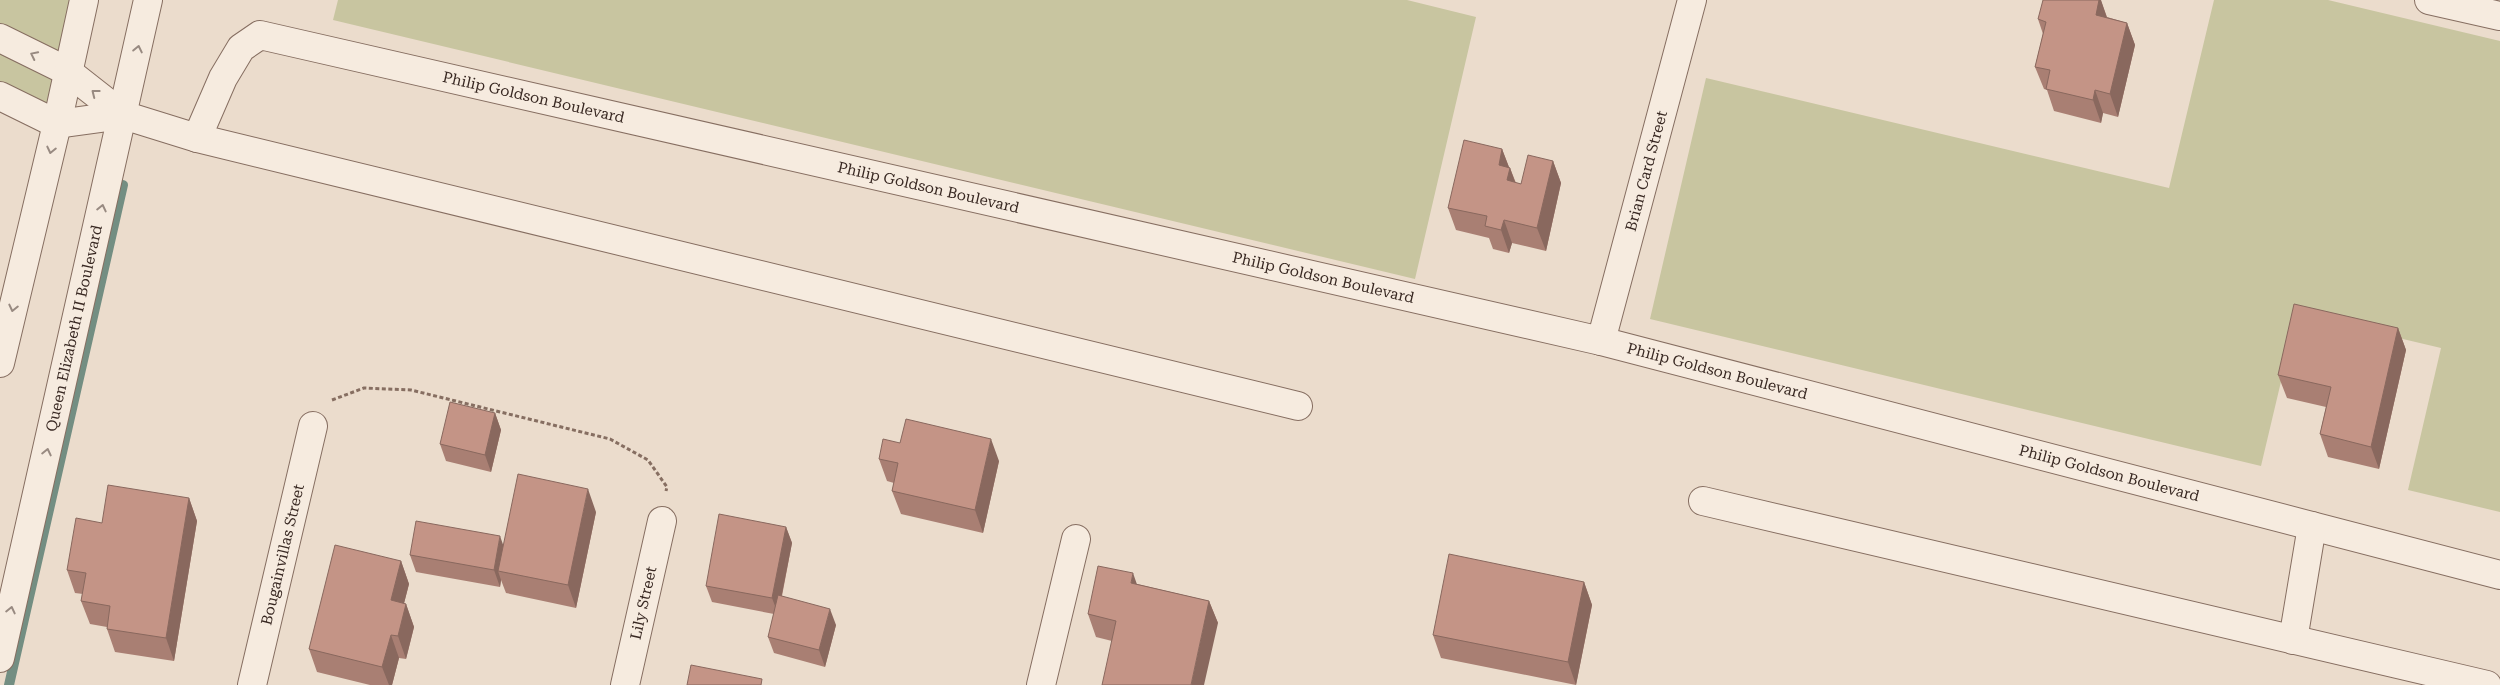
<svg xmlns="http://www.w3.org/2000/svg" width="2500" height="685" font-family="'Roboto Serif',serif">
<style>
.green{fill:#c8c5a0}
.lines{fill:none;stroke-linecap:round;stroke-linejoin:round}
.stream{stroke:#738e82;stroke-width:10}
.minor-casing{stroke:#866e61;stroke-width:30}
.path{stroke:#866e61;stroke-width:3;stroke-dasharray:4 2.5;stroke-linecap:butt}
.minor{stroke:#f6ebdf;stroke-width:28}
.wall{fill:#a97f73}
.shaded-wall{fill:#89685e}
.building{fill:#c49486;stroke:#89685e}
.oneway{stroke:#988a81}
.labels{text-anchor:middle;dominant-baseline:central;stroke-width:4.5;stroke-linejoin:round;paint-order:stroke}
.street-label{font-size:15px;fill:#392923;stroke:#f3e7db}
</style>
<rect width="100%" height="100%" fill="#ebdccc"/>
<path class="green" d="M 0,0 L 81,0 L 57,124 L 0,96 Z
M 338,0 L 1407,0 L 1476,17 L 1415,279 L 333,20 Z
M 2214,0 L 2328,0 L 2500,41 L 2500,512 L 2408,490 L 2441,348 L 2297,314 L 2261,466 L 1650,319 L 1706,78 L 2169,188 Z"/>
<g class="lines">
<path class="stream" d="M 9,685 L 123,185"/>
<g class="minor-casing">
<g id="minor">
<path d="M 2429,0 L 2500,16"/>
<path d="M 0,38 L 67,71 L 123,115 L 197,138 L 1298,406"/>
<path d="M 0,96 L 57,124 L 123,115"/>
<path id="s1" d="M 197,138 L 223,78 L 241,48 L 260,35 L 1601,341 L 2500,575"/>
<path id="s2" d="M 1601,341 L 1692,0"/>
<path d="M 0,363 L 57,124 L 84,0"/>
<path d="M 1703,501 L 2487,685"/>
<path d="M 2293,640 L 2312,526"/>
<path id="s3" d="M 0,658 L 148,0"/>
<path id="s4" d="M 252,685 L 313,426"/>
<path id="s5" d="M 625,685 L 662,521"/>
<path d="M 1041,685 L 1076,539"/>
</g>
</g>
<path class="path" d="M 332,400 L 364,388 L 411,390 L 610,439 L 648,460 L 667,487 L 666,491"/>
<use href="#minor" class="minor"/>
</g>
<path class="wall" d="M 2101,1 L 2107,17 L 2127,23 L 2135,45 L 2118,117 L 2103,113 L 2101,123 L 2054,111 L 2047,90 L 2044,89 L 2035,67 L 2043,34 L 2038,19 Z
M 1502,149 L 1509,167 L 1510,168 L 1516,183 L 1521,184 L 1553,161 L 1561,183 L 1546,251 L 1512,243 L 1509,253 L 1493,249 L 1489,238 L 1456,230 L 1448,208 Z
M 2398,328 L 2406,350 L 2379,469 L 2328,457 L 2320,434 L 2326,407 L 2287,398 L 2278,375 Z
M 495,413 L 501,430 L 491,472 L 446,461 L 440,444 Z
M 900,443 L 999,461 L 983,533 L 901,514 L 892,491 L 894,483 L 887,481 L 879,459 Z
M 189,498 L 197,521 L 174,661 L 115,652 L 107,629 L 107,627 L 90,624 L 81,601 L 83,594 L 75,593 L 67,570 L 102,523 Z
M 596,512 L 576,608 L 506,593 L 501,580 L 500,587 L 416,572 L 410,555 L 503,545 Z
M 786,527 L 792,543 L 782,596 L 836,625 L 825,667 L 774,653 L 768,637 L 774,614 L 712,602 L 706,586 Z
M 401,561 L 409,584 L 404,603 L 406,604 L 414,627 L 406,659 L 399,658 L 392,685 L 370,685 L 317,672 L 309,649 Z
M 1584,582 L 1592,605 L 1576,685 L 1441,658 L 1433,635 Z
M 1137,584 L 1209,601 L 1218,623 L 1112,641 L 1096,637 L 1088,614 Z"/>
<path class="shaded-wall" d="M 2090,0 L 2101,0 L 2108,21 L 2104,37 Z
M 2127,23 L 2135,45 L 2118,117 L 2110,94 Z
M 2095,90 L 2103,113 L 2101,123 L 2093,100 Z
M 1502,149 L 1510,170 L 1510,168 L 1518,190 L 1515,203 L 1499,165 Z
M 1553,161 L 1561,183 L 1546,251 L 1537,228 Z
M 1504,220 L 1512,243 L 1509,253 L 1501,230 Z
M 2398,328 L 2406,350 L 2379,469 L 2371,447 Z
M 495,413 L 501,430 L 491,472 L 485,455 Z
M 991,439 L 999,461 L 983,533 L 975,510 Z
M 588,489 L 596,512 L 576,608 L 568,585 Z
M 189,498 L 197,521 L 174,661 L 166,638 Z
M 786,527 L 792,543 L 778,614 L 772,598 Z
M 500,536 L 506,553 L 498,571 L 501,580 L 500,587 L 494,570 Z
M 401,561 L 409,584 L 399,623 L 391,600 Z
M 1133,573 L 1141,596 L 1131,583 Z
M 1584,582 L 1592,605 L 1576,685 L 1568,662 Z
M 1209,601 L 1218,623 L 1204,685 L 1191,685 Z
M 406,604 L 414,627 L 406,659 L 398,636 Z
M 830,609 L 836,625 L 825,667 L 819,650 Z
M 391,635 L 399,658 L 392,685 L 389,685 L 382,667 Z"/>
<path class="building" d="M 2043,0 L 2099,0 L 2096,15 L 2127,23 L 2110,94 L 2095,90 L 2093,100 L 2046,89 L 2050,70 L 2035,67 L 2046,22 L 2038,19 Z
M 1464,140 L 1502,149 L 1499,165 L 1510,168 L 1507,180 L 1521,184 L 1528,155 L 1553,161 L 1537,228 L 1504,220 L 1501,230 L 1485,226 L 1487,216 L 1448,208 Z
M 2294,304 L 2398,328 L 2371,447 L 2320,434 L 2331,387 L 2278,375 Z
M 450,402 L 495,413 L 485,455 L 440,444 Z
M 906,419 L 991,439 L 975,510 L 892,491 L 898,463 L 879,459 L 883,439 L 900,443 Z
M 518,474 L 588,489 L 568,585 L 498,571 Z
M 108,485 L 189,498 L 166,638 L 107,629 L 110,606 L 81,601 L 86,573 L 67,570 L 76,518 L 102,523 Z
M 719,514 L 786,527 L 772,598 L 706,586 Z
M 416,521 L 500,536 L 494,570 L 410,555 Z
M 335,545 L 401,561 L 391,600 L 406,604 L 398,636 L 391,635 L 382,667 L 309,649 Z
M 1449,554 L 1584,582 L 1568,662 L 1433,635 Z
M 1098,566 L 1133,573 L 1131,583 L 1209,601 L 1191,685 L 1102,685 L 1116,621 L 1088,614 Z
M 778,595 L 830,609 L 819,650 L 768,637 Z
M 691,665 L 762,679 L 761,685 L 687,685 Z"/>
<defs><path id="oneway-chevron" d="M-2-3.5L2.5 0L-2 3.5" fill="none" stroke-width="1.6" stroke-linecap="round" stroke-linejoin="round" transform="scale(1.25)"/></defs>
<g class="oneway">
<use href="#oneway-chevron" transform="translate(138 49) rotate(-78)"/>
<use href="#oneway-chevron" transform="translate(34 55) rotate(-154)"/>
<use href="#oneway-chevron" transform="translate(95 93) rotate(-142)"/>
<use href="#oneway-chevron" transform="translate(51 150) rotate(103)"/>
<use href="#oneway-chevron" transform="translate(102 208) rotate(-77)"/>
<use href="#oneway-chevron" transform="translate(13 308) rotate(103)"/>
<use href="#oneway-chevron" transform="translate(47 452) rotate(-77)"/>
<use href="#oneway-chevron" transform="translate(11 610) rotate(-77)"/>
</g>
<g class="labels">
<g class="street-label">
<text stroke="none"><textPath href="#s1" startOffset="404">Philip Goldson Boulevard</textPath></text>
<text stroke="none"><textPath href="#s2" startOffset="176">Brian Card Street</textPath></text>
<text stroke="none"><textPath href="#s1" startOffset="809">Philip Goldson Boulevard</textPath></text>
<text stroke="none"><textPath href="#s1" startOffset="1214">Philip Goldson Boulevard</textPath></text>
<text stroke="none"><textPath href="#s3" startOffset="338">Queen Elizabeth II Boulevard</textPath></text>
<text stroke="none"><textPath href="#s1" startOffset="1619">Philip Goldson Boulevard</textPath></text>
<text stroke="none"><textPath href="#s1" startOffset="2024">Philip Goldson Boulevard</textPath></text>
<text stroke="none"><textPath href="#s4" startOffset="134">Bougainvillas Street</textPath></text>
<text stroke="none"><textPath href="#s5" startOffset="84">Lily Street</textPath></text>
</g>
</g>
</svg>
